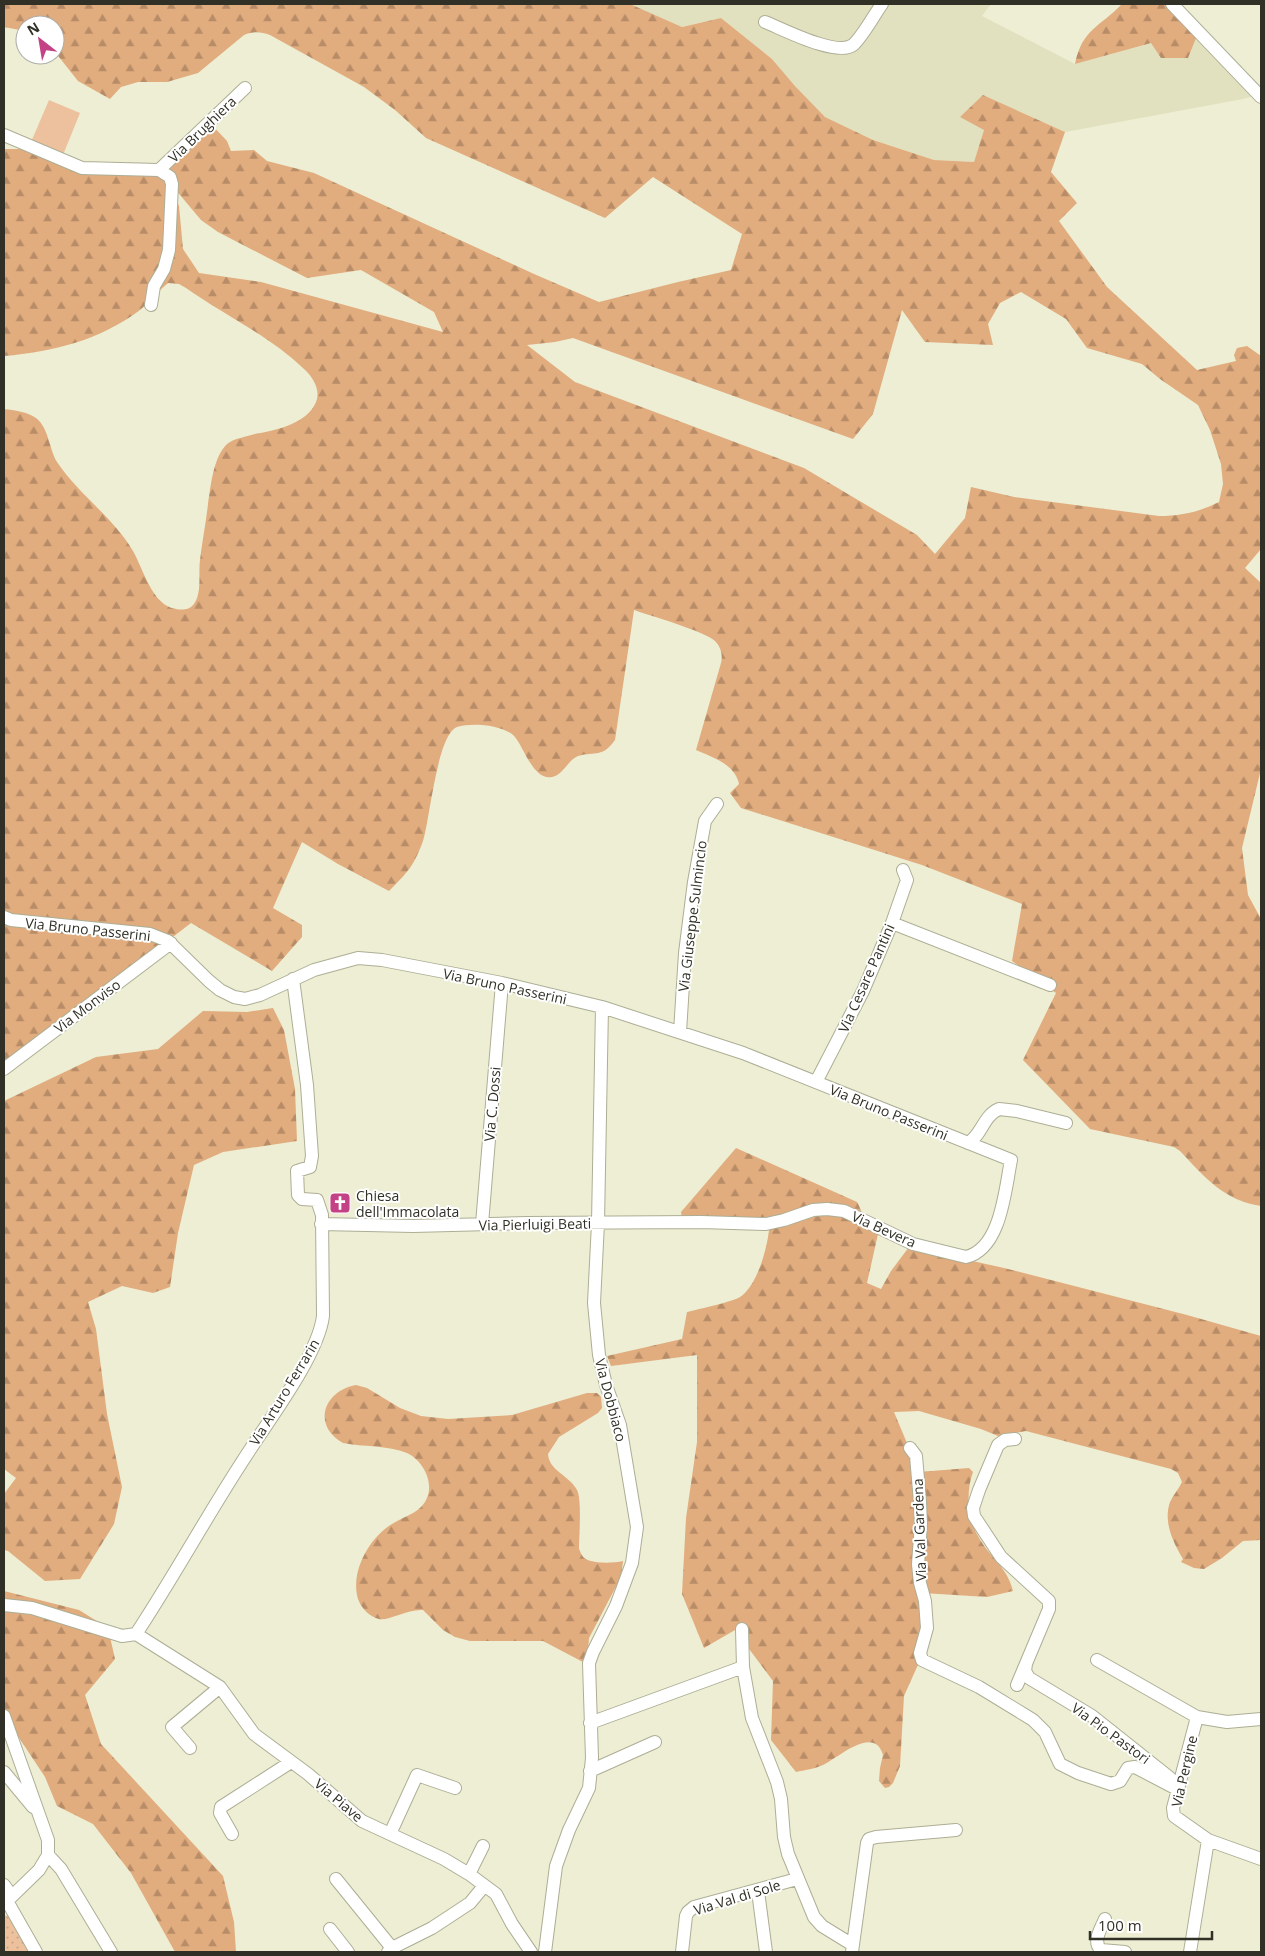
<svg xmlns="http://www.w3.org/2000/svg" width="1265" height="1956" font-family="'Open Sans',sans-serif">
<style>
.built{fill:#e1e1bf}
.green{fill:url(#green-dots)}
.forest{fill:url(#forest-firs);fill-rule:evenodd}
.pitch{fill:#edc19d}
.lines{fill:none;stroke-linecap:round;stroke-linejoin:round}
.minor-casing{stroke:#adae95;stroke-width:14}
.minor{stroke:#fff;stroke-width:12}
.labels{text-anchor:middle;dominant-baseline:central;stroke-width:4;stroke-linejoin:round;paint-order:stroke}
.street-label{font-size:14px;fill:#303026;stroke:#fff}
.poi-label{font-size:14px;fill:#303026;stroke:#fff;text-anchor:start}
</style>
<defs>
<pattern id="green-dots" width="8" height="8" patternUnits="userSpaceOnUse" patternTransform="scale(1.25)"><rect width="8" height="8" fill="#edc19d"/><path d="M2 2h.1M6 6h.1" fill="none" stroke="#cca687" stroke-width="1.8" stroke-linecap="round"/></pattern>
<pattern id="forest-firs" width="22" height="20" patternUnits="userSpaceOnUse" patternTransform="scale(1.25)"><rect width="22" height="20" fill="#e1ac7e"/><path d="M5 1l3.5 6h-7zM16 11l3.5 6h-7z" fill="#b78c67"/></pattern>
</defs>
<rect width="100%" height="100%" fill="#edeed3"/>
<path class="built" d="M 630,4 L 991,4 L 982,16 L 1075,64 L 1151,43 L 1198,33 L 1257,95 L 1243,99 L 1065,132 L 983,95 L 984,130 L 974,162 L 934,160 L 873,140 L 825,117 L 795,86 L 772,59 L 721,18 L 682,27 Z"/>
<path class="green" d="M 10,1915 L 30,1952 L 4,1952 L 4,1916 Z"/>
<path class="forest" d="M 4,4 L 630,4 L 682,27 L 721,18 L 772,59 L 795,86 L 825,117 L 873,140 L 934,160 L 974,162 L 984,130 L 960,117 L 983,95 L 1065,132 L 1051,172 L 1077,203 L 1059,221 L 1107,287 L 1197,370 L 1236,361 L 1234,355 L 1237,348 L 1247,346 L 1261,356 L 1261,549 L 1245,568 L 1261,583 L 1261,769 L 1242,848 L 1248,895 L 1261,919 L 1261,1206 C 1225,1201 1204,1177 1180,1151 L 1174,1147 L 1090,1129 L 1023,1060 L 1056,993 L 1012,961 L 1022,904 L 922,865 L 741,808 L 730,793 L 739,784 C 735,764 712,757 696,750 L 721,663 C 723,655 721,647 715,641 C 704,631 651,616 634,610 L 615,740 C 602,758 596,751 578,756 C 568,760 563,775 552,777 C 534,781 524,748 515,737 C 505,725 472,722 457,727 C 437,735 430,819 423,841 C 414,866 407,873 389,891 L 338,864 L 302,842 L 273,908 L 302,925 L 302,937 L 272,971 L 191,923 L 4,1067 L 4,409 C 14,410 28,412 36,418 C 49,428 49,449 57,462 C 79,495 113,517 133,551 C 143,568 152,606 176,609 C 180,610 187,610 191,607 C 203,597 198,575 200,560 C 202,542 206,523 208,504 C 211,485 213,458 227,444 C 235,438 245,437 255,434 C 276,430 307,424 316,402 C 321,390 313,377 304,369 C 270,336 224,315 186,288 L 179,284 L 168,283 C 158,291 150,302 140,310 C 100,340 53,352 4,356 L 4,149 L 20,149 L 86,175 L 141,167 L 155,170 L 171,188 L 179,206 L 183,249 L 199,273 L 261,282 L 443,332 L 434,312 L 361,270 L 307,278 L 218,232 L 201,220 L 175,189 L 165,169 L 210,123 L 227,141 L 231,151 L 254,150 L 267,161 L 314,173 L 534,274 L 599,302 L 678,282 L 731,270 L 742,234 L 653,177 L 605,218 L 426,138 L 395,110 L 364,87 L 270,35 C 261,32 253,31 244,35 L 198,73 L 167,82 L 138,82 L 121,87 L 110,99 L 78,81 L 55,52 L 55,25 L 25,25 L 25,31 L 4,27 ZM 1021,292 L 1066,319 L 1087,348 L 1142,364 L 1160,379 L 1198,405 L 1210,430 L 1221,464 L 1223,484 L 1219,502 C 1199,512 1181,516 1159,516 L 1014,497 L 971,487 L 965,518 L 935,554 L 917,535 L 804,468 L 575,382 L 527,345 L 555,342 L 573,338 L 853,439 L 873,414 L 902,310 L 925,342 L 993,345 L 988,324 L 1000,303 Z
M 1122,4 L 1171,4 L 1198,33 L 1188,58 L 1161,58 L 1151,43 L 1075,64 C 1082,29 1100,27 1122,4 Z
M 273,1008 L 284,1030 L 295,1089 L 297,1141 L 223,1152 L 194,1165 L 178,1233 L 170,1287 L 153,1293 L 122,1286 L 88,1302 L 96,1329 L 107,1414 L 122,1487 L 114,1524 L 80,1579 L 45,1581 L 8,1551 L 4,1550 L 4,1494 L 16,1478 L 4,1469 L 4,1101 L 96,1057 L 158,1049 L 203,1011 L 247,1012 Z
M 736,1148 L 857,1202 C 866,1218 860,1221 878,1234 L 867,1283 L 881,1289 L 891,1271 L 909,1247 L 1004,1268 L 1187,1315 L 1261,1336 L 1261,1540 L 1243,1541 L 1222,1558 L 1204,1569 L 1194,1568 L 1181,1562 L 1183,1559 C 1173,1542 1163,1522 1170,1502 C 1173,1495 1179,1489 1182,1482 L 1178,1473 L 1171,1469 L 1026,1431 L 998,1436 L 981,1429 L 919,1411 L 894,1412 L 919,1472 L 969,1468 L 973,1472 C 966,1490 967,1518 978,1536 C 989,1557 1007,1566 1013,1591 L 987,1597 L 923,1593 L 921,1658 L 904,1696 L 900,1766 L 893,1783 L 889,1787 L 885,1788 L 879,1781 L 880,1768 L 883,1755 C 874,1724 837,1759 823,1765 C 815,1769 804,1770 796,1772 L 771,1740 L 773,1681 L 735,1630 L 704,1648 L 682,1594 L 686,1518 L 697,1442 L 697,1355 L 611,1366 L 607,1356 L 682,1339 L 687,1312 C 699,1309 732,1302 740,1297 C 757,1286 767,1249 769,1230 L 687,1223 L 682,1219 L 681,1212 Z
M 356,1385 L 367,1388 L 400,1408 L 421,1416 L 448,1419 L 512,1415 L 587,1393 L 597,1393 L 601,1397 L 602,1408 L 598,1413 L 559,1437 L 548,1454 C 549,1471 569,1475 577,1490 C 582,1499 579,1537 579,1549 C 581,1553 582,1557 586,1559 C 594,1564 614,1563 623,1561 L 621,1577 L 589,1638 L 587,1663 L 581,1661 L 543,1641 L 470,1641 L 455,1637 L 443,1630 L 423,1610 C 406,1609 390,1621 379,1619 C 370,1617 361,1608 358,1599 C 350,1572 369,1538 392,1524 C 401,1518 413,1515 421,1507 C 438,1490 426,1462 407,1453 C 388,1445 363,1447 343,1443 C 312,1426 323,1391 356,1385 Z
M 4,1591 L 79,1610 L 108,1628 L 115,1659 L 85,1695 L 101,1744 L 223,1876 L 234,1922 L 236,1952 L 175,1952 L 131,1873 L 93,1824 L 57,1806 L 45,1777 L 4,1715 Z"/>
<path class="pitch" d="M 49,100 L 80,113 L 63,155 L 31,142 Z"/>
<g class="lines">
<g class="minor-casing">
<path id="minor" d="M 1172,4 L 1261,97
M 765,22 C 783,29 836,57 853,45 C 863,36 874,15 882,4
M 4,135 L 82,168 L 159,170 L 170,177 L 172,184 L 169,250 L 164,269 L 154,286 L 151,305
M 159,170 L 245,88
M 4,917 L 11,920 L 150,934 L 168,941 L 209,981 L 220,990 L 234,997 L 245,999 L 260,995 L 314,970 L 358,958 L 382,960 L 502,983 L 602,1007 L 743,1053 L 1011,1160 C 1005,1190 1001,1249 966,1257 L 913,1244 L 844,1211 L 827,1209 L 813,1210 L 784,1220 L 766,1224 L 701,1222 L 527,1223 L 413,1226 L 321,1224
M 892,923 L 1050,985
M 680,1032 L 685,953 L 694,882 L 705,821 L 717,804
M 4,1069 L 171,943
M 816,1082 L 863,991 L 892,923 L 907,880 L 903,870
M 968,1143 C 982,1135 983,1116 999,1109 L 1017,1111 L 1066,1123
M 482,1224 L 502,983
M 1015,1439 L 1005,1440 L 998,1445 L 979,1490 L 973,1508 L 974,1516 L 1001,1557 L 1049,1601 L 1049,1609 L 1017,1685
M 910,1448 L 916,1456 L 920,1502 L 921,1524 L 918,1564 L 920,1583 L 925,1601 L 927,1628 L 920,1653 L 922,1660 L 979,1687 L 1033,1720 L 1045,1732 L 1060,1764 L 1078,1773 L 1111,1784 L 1120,1781 L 1128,1768 L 1135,1767 L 1177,1789
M 4,1605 L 32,1608 L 122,1636 L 136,1634 C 173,1578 205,1519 242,1462 C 265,1425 318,1357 323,1316 L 322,1215 L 317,1200 L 302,1199 L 298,1195 L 297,1171 L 310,1167 L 312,1156 L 307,1085 L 293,979
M 742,1629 L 743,1667 L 752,1718 L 777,1782 L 781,1799 L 784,1837 L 788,1854 L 814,1917 L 822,1926 L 853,1945
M 136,1634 L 220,1687 L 254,1734 L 308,1774 L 362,1821 L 444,1859 L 469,1874 L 496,1894 L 512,1924 L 531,1952
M 1097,1660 L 1197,1717 L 1173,1808 L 1174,1816 L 1208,1840 L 1261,1859
M 1026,1664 L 1025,1671 L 1029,1678 L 1092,1716 L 1170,1778
M 4,1716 L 48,1840 L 48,1855 L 39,1870 L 4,1904
M 1197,1717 L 1227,1722 L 1261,1719
M 590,1723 L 743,1667
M 190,1748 L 172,1727 L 220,1687
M 590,1771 L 655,1742
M 4,1772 L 33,1807
M 232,1834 L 220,1813 L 221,1807 L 291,1762
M 390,1834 L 417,1775 L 455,1788
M 48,1855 L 61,1869 L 111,1952
M 469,1874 L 483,1846
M 336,1879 L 392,1948
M 4,1885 L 12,1896
M 758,1891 L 766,1952
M 7,1901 L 36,1952
M 1105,1919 C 1101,1929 1092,1941 1101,1950 L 1125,1952
M 330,1929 L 348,1952
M 388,1952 L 392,1948 L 432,1928 L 470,1903 L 484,1886
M 545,1952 L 556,1866 L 569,1830 L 589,1788 L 592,1758 L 589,1663 L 593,1652 L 616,1606 L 632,1563 L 637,1527 L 620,1425 L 606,1385 L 599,1355 L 594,1303 L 598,1223 L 602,1007
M 682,1952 L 686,1916 L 688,1912 L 694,1907 L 797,1879
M 852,1952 L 867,1843 L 869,1839 L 876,1837 L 956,1830
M 1190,1952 L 1208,1840"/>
</g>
<use href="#minor" class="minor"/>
</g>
<defs>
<g id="church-square" transform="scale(1.125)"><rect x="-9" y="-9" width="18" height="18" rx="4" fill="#c44186" stroke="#fff"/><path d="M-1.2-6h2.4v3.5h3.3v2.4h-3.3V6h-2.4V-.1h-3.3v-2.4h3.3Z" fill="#fff"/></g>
</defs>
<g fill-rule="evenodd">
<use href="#church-square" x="340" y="1203"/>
</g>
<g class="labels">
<g class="street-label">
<text transform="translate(202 129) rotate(-44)">Via Brughiera</text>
<text transform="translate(692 916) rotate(-83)">Via Giuseppe Sulmincio</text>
<text transform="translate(88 929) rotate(6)">Via Bruno Passerini</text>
<text transform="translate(866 978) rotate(-66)">Via Cesare Pantini</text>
<text transform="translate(505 986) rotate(12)">Via Bruno Passerini</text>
<text transform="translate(87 1006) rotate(-37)">Via Monviso</text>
<text transform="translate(492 1104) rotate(-85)">Via C. Dossi</text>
<text transform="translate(889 1112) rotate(22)">Via Bruno Passerini</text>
<text transform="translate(535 1224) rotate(-1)">Via Pierluigi Beati</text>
<text transform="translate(884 1229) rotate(24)">Via Bevera</text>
<text transform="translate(284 1392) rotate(-59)">Via Arturo Ferrarin</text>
<text transform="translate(611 1400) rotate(75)">Via Dobbiaco</text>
<text transform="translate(919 1530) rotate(-92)">Via Val Gardena</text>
<text transform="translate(1111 1733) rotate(36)">Via Pio Pastori</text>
<text transform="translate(1184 1771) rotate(-77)">Via Pergine</text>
<text transform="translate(339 1800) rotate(40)">Via Piave</text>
<text transform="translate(737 1897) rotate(-17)">Via Val di Sole</text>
</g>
<g class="poi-label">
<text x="356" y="1195">Chiesa<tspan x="356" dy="16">dell'Immacolata</tspan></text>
</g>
</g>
<rect width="1265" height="1956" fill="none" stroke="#303026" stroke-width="10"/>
<g transform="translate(40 40) rotate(329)"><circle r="24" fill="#ffffff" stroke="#acaca8"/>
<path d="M0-4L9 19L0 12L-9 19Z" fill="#c44186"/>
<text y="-8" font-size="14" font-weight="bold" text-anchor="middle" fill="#303026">N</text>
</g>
<path d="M1090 1931v8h122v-8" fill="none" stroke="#303026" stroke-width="2.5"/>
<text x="1098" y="1931" font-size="15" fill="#303026" stroke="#ffffff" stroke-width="4" paint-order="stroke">100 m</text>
</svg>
